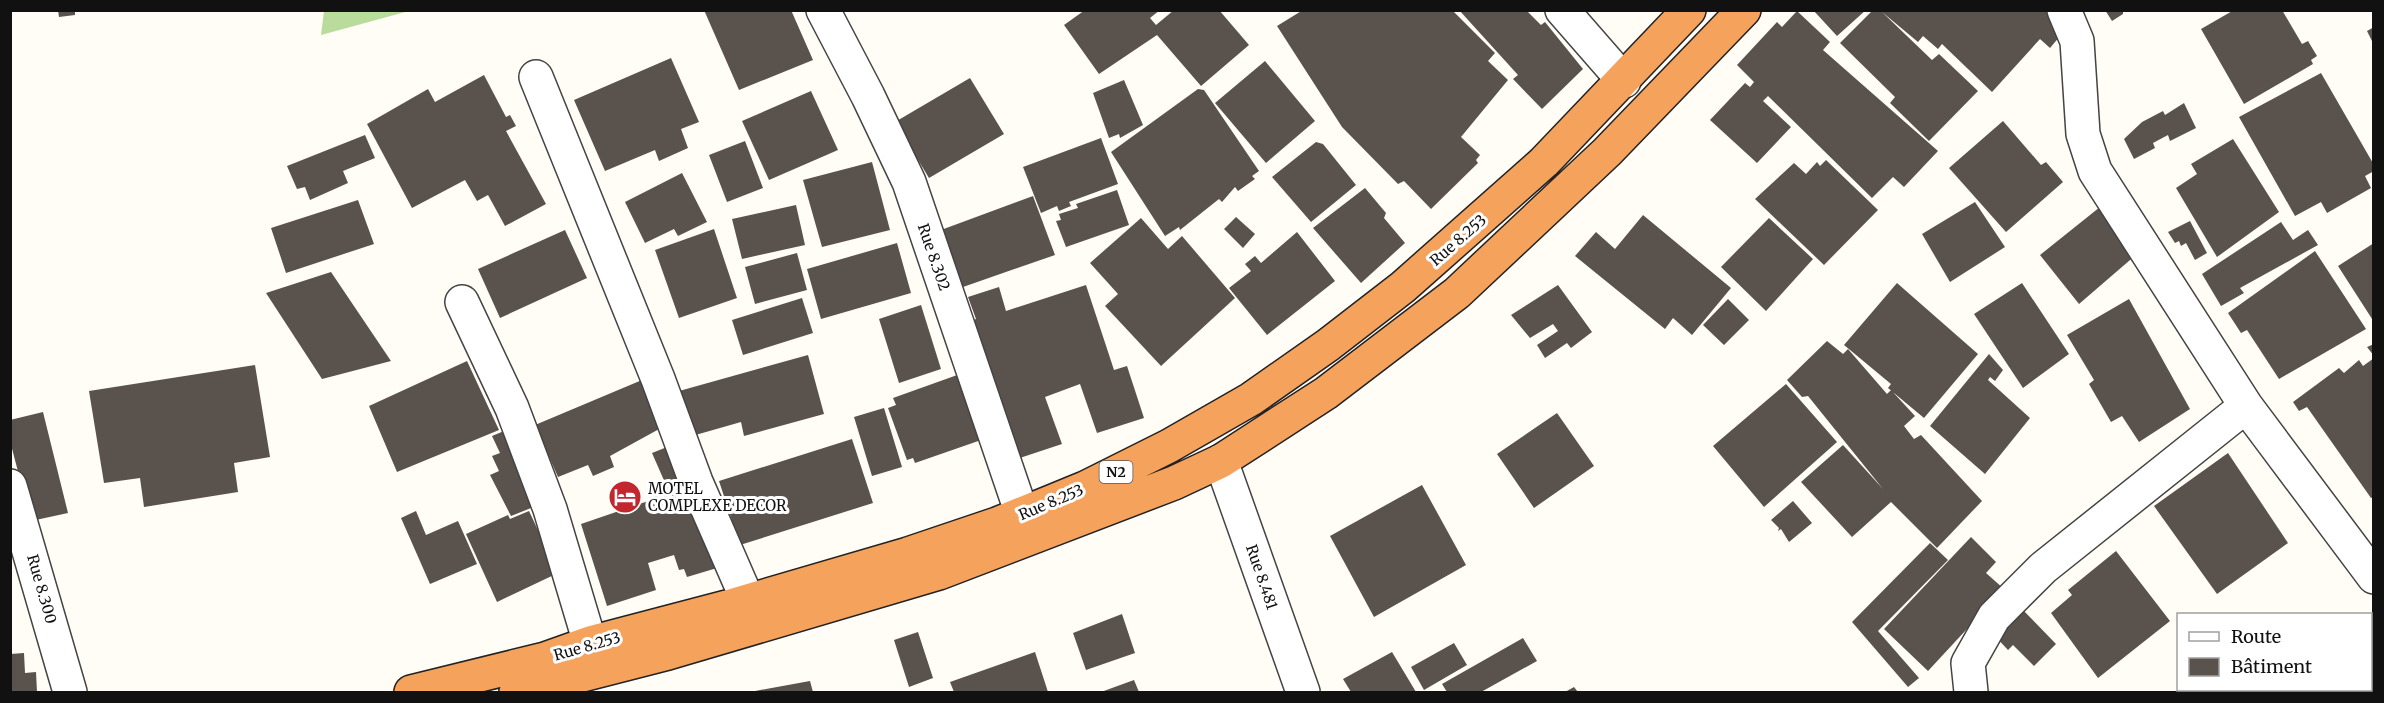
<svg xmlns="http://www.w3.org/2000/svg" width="2384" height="703" font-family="Merriweather,serif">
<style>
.forest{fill:#b9dc9c}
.building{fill:#5a524d}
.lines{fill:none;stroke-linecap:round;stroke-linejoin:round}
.minor-casing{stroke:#444;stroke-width:36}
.highway-casing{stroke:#222;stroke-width:36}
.minor{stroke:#fff;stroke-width:33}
.highway{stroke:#f5a25d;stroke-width:33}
.labels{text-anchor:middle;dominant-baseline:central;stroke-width:6;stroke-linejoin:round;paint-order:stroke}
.shield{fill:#fff;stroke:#585858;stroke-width:1.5}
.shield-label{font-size:14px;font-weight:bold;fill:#111}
.street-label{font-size:15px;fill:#111;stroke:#fff}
.poi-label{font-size:15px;fill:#111;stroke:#fff;text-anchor:start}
</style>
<rect width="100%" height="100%" fill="#fffdf5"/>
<path class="forest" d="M 324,11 L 324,10 L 409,11 L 321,35 Z"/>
<path class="building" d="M 58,10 L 75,10 L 75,15 L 59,17 Z
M 704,10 L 791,10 L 813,60 L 739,90 Z
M 1085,10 L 1160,10 L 1150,18 L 1156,25 L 1174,10 L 1219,10 L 1249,45 L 1201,86 L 1157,35 L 1099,74 L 1064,25 Z
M 1303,10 L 1452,10 L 1495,53 L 1488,61 L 1508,80 L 1461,137 L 1480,155 L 1476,160 L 1478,163 L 1431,209 L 1404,181 L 1398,184 L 1342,127 L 1277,26 Z
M 1459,10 L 1526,10 L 1541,25 L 1545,22 L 1583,69 L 1542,109 L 1513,79 L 1518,75 Z
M 1813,10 L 1866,10 L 1837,36 Z
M 1873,10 L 2050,10 L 2066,29 L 2050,48 L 2040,39 L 1992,92 L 1942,44 L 1938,49 L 1923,36 L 1918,42 L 1882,12 L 1932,60 L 1939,54 L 1978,91 L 1929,141 L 1890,103 L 1895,97 L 1840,43 Z
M 2105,10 L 2123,10 L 2123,14 L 2112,21 Z
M 2234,10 L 2282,10 L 2302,44 L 2308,41 L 2317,56 L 2311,60 L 2313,64 L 2244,104 L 2201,29 Z
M 1797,11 L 1830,42 L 1823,50 L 1938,151 L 1904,187 L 1893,177 L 1872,198 L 1768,96 L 1763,101 L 1791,127 L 1757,163 L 1710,120 L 1745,83 L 1750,87 L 1754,82 L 1737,65 L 1777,22 L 1782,27 Z
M 2374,27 L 2374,45 L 2367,31 Z
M 671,58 L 699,122 L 681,129 L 688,148 L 659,161 L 655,150 L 605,171 L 574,100 Z
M 1265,61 L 1315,121 L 1266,163 L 1215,103 Z
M 2321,73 L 2374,165 L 2374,171 L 2365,176 L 2371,188 L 2327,213 L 2321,202 L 2295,216 L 2239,117 Z
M 484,75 L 506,117 L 510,115 L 516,126 L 506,131 L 546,204 L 505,226 L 488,195 L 477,201 L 465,180 L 412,208 L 367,124 L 428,89 L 435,102 Z
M 970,78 L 1004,134 L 929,178 L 895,122 Z
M 1124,80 L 1143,125 L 1120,138 L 1119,134 L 1109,138 L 1093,93 Z
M 1198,89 L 1204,90 L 1259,171 L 1252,176 L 1255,179 L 1238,191 L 1235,187 L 1222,202 L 1219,199 L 1180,230 L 1179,227 L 1165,236 L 1111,152 Z
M 811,91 L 838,150 L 769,180 L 742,121 Z
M 2184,103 L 2196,128 L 2170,141 L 2168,135 L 2153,143 L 2155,148 L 2134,159 L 2124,139 L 2142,122 L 2163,111 L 2165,115 Z
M 2003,121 L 2041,165 L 2046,162 L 2063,182 L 2006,232 L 1949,168 Z
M 365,135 L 375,158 L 343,171 L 348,183 L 310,200 L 305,187 L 297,189 L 287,166 Z
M 1101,138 L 1118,184 L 1069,202 L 1071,206 L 1059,211 L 1057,206 L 1041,213 L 1023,167 Z
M 2233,139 L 2279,212 L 2217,257 L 2176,188 L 2197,174 L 2191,164 Z
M 745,141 L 763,188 L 727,202 L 709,155 Z
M 1316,142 L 1323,144 L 1356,185 L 1311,222 L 1272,177 Z
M 1826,160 L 1878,210 L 1824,265 L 1755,199 L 1794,163 L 1806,174 L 1817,162 L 1820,166 Z
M 872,162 L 890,230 L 822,247 L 803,180 Z
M 682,173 L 707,222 L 678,236 L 674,229 L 645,243 L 625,202 Z
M 1365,188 L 1386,213 L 1384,218 L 1405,243 L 1361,283 L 1313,228 Z
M 1117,190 L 1129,225 L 1066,247 L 1056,221 L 1061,220 L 1059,214 L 1078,208 L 1076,204 Z
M 1033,196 L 1055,255 L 963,287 L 941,230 Z
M 358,200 L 374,244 L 286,273 L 271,228 Z
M 1975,202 L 2005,247 L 1950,282 L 1922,234 Z
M 796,205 L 805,245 L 742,259 L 732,219 Z
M 2100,207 L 2137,254 L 2079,304 L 2040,255 Z
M 1643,215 L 1731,288 L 1692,335 L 1673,318 L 1665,329 L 1575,256 L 1596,232 L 1615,249 Z
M 1236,217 L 1255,234 L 1243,248 L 1224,229 Z
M 1141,218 L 1168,249 L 1182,236 L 1235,298 L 1161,366 L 1105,306 L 1118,294 L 1090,263 Z
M 1769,218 L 1813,259 L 1766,311 L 1721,267 Z
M 2190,221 L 2207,253 L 2195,260 L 2186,243 L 2181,246 L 2179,241 L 2175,243 L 2168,232 Z
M 2281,222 L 2293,240 L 2308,230 L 2318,245 L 2240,288 L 2244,293 L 2221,306 L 2202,274 Z
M 714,229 L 737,298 L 679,318 L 655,250 Z
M 565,230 L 587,278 L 500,318 L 478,269 Z
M 1297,232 L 1335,281 L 1267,335 L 1229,288 L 1251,271 L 1245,264 L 1255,256 L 1261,263 Z
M 897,243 L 911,293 L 821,319 L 807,269 Z
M 2374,243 L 2374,322 L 2338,266 Z
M 2315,251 L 2366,329 L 2279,379 L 2247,330 L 2241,333 L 2228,313 Z
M 797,253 L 807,290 L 755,304 L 745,267 Z
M 331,272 L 391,361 L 322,379 L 266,293 Z
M 1897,283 L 1978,354 L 1924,418 L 1888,388 L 1891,384 L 1844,345 Z
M 2022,283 L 2069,354 L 2023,388 L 1974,314 Z
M 1086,285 L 1114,370 L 1127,366 L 1144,418 L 1097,433 L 1080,384 L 1045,397 L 1062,444 L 1014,460 L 969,322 L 976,319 L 968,297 L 999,287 L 1006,311 Z
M 1558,285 L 1592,332 L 1571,348 L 1567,343 L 1545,358 L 1537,345 L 1558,331 L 1553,324 L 1530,338 L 1511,315 Z
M 802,298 L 813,333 L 743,355 L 732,320 Z
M 1728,299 L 1749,320 L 1724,345 L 1703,325 Z
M 2129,299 L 2190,409 L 2139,442 L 2122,416 L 2111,422 L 2089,384 L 2094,380 L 2067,335 Z
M 921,305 L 941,369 L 899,383 L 879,319 Z
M 1827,341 L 1843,354 L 1848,349 L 1887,394 L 1891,390 L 1915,416 L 1904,426 L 1914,439 L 1921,435 L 1982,501 L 1937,548 L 1891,502 L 1852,537 L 1801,482 L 1843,445 L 1883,489 L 1808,396 L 1802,397 L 1787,380 Z
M 2374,344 L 2374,356 L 2367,347 Z
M 1989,354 L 2003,370 L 1995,381 L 1990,377 L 1988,380 L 2030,418 L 1985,474 L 1930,426 Z
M 808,355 L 824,414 L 744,436 L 741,422 L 685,438 L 672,393 Z
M 2374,358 L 2374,497 L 2371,498 L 2307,407 L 2299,411 L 2293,402 L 2339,368 L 2344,373 L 2359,360 L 2363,366 Z
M 467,361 L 499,430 L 397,472 L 369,406 Z
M 255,365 L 270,457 L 234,463 L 238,492 L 144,507 L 140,478 L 104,483 L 89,391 Z
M 960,374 L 984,439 L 915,463 L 913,458 L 907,460 L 888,408 L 896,405 L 893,398 Z
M 642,380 L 661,428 L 610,456 L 614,467 L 593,476 L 588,465 L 558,477 L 535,425 Z
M 1786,384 L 1837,442 L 1764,507 L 1713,446 Z
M 884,408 L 902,467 L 872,476 L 854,417 Z
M 43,412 L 68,513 L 31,521 L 10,441 L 10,420 Z
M 1557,413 L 1594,466 L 1534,508 L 1497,454 Z
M 511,428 L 546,502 L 511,516 L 490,475 L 499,471 L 492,456 L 500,453 L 492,436 Z
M 852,439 L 873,503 L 740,545 L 719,481 Z
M 672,445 L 717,568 L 687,577 L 684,569 L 679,570 L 674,555 L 648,563 L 656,590 L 607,606 L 581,524 L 654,499 L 650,491 L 666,485 L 652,453 Z
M 2228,453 L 2288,543 L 2217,594 L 2154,506 Z
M 1422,485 L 1466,565 L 1374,617 L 1330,536 Z
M 1793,501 L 1812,523 L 1789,542 L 1781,529 L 1778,531 L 1779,528 L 1771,520 Z
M 416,511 L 426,535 L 458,521 L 477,564 L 430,584 L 401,518 Z
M 529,511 L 558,573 L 497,602 L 466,534 L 508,515 L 510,519 Z
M 1971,537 L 1996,562 L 1986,573 L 2004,589 L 1928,671 L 1884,629 Z
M 1930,543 L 1948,560 L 1878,631 L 1919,678 L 1908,687 L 1852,622 Z
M 2116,551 L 2170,621 L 2098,678 L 2051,613 L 2072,595 L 2068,590 Z
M 2021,608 L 2056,644 L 2034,666 L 2013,645 L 2008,650 L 1994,635 Z
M 1122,614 L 1135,653 L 1086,670 L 1073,633 Z
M 918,632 L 933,678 L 909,687 L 894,640 Z
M 1523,638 L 1537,661 L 1481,692 L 1447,692 L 1442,684 Z
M 1454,643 L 1467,665 L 1424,690 L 1411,667 Z
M 1035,652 L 1048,692 L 954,692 L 950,682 Z
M 1392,652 L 1416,692 L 1351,692 L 1343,679 Z
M 24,653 L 25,673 L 36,672 L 37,692 L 10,692 L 10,654 Z
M 1134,680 L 1139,692 L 1101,692 Z
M 810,681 L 813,692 L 755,692 L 755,691 Z
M 1574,687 L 1578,692 L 1565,692 Z
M 2244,690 L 2345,690 L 2346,692 L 2239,692 Z"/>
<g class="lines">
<g class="minor-casing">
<path id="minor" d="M 823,10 L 868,96 L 909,182 L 1022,514
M 1562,10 L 1624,81
M 2064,10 L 2077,41 L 2083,134 L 2095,171 L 2246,406 L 2374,577
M 536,77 L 658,379 L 696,482 L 748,601
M 462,302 L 512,408 L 550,509 L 590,643
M 1221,461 L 1303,692
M 10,486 L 70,692
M 1971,692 L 1968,663 L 1994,617 L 2043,568 L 2246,406"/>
</g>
<g class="highway-casing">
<path id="highway" d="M 411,692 L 545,659 L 590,643 L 727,607 L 908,554 L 997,524 L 1085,488 L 1169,446 L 1251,399 L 1328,345 L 1403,287 L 1544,162 L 1689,10
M 516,692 L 668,653 L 939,573 L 1174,483 L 1221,461 L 1326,393 L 1457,293 L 1607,152 L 1744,10"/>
</g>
<use href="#minor" class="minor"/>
<use href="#highway" class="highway"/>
</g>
<defs>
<g id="hotel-disc" transform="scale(1.725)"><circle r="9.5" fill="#c4262e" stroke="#fff"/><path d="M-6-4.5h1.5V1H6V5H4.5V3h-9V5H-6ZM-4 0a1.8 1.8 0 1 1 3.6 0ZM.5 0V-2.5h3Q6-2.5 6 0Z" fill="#fff"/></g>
</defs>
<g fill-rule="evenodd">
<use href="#hotel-disc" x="625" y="497"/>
</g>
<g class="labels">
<rect class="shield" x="1099.5" y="461" width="33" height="22" rx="4.5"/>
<g class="shield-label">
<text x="1116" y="472">N2</text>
</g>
<g class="street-label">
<text transform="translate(1458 240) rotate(-41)">Rue 8.253</text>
<text transform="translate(934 257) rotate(71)">Rue 8.302</text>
<text transform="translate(1051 502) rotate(-23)">Rue 8.253</text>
<text transform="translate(1262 577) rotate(71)">Rue 8.481</text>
<text transform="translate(42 589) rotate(74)">Rue 8.300</text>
<text transform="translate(587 646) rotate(-16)">Rue 8.253</text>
</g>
<g class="poi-label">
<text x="648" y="488">MOTEL<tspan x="648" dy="17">COMPLEXE DECOR</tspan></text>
</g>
</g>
<rect width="2384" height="703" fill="none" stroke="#111111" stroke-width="24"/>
<rect x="2177" y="613" width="195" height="78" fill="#ffffff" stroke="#a0a0a0" stroke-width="1.5"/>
<rect x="2189" y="632" width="30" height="9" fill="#ffffff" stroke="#a0a0a0" stroke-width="1.5"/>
<text x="2231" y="643" font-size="18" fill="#111111">Route</text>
<rect x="2189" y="658" width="30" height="18" fill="#5a524d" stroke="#a0a0a0" stroke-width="1.5"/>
<text x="2231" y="673" font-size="18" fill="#111111">Bâtiment</text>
</svg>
